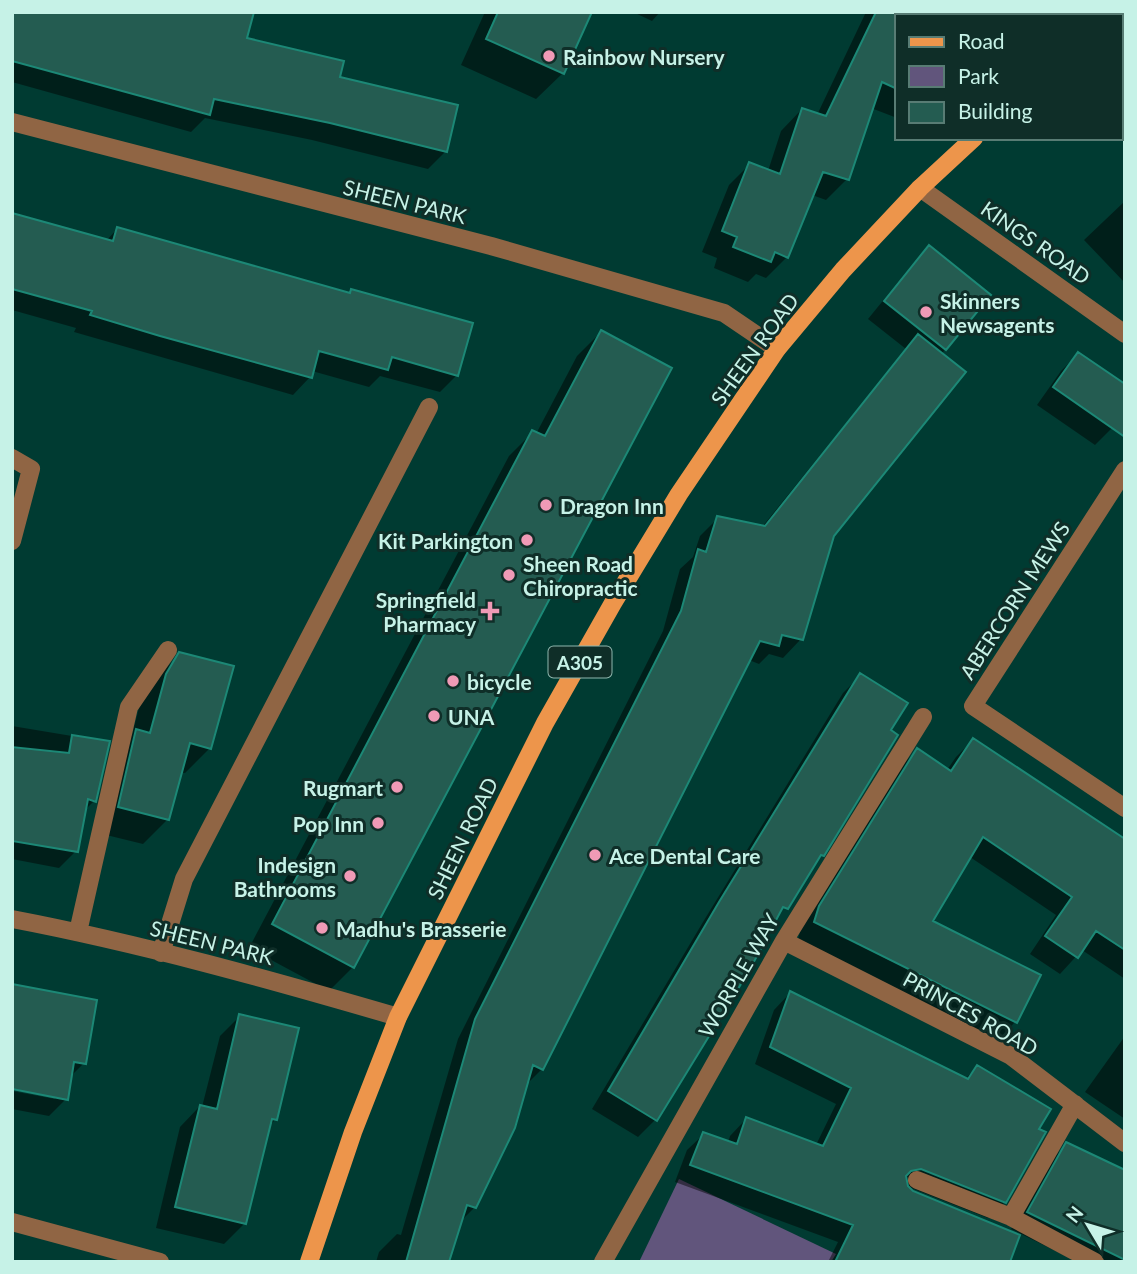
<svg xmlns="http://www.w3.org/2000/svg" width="1137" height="1274" font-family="Lato,sans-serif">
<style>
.green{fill:#61557c}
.shadow{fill:#0007}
.building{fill:#245c51;stroke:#1c8876;stroke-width:2}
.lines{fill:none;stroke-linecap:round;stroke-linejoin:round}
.minor{stroke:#906544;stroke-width:18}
.major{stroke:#ed954b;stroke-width:18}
.poi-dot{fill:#f09ab6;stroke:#0f2e28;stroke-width:2.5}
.labels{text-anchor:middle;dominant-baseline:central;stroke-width:6;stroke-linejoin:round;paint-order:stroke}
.shield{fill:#0f2e28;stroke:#8fb7ae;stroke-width:2}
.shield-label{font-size:19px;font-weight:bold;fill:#c6f2e7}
.poi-label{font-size:21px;font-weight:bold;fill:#c6f2e7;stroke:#0f2e28;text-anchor:start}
.street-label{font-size:21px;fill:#c6f2e7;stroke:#0f2e28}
</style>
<rect width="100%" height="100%" fill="#003b32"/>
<path class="green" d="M 679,1179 L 836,1254 L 831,1262 L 639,1262 Z"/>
<path class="shadow" d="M 12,12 L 245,39 L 338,78 L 456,107 L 445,152 L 428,169 L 312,140 L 205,118 L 191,132 L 12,82 Z
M 485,12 L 590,12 L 563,73 L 536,99 L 461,65 Z
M 633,12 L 660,12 L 652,21 Z
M 866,12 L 979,12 L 976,16 L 897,16 L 897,118 L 871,108 L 847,179 L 826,200 L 812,195 L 787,257 L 766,278 L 756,274 L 748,282 L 714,268 L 717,258 L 702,252 L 729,185 L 750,164 L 768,171 L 781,131 L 802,109 L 817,115 Z
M 1125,201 L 1125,283 L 1084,240 Z
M 12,216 L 106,241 L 117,229 L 348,294 L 351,291 L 457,375 L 440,392 L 380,376 L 369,387 L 312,371 L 310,377 L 293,395 L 74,332 L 76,328 L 12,310 Z
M 929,248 L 945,349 L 833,535 L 801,639 L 783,658 L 769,654 L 759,664 L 749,660 L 542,1069 L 525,1086 L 475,1207 L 460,1222 L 448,1262 L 376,1262 L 379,1252 L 397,1234 L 401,1235 L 458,1039 L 663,631 L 680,569 L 693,557 L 700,536 L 718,518 L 762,527 L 906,349 L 868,319 L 912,265 Z
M 601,332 L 353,967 L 329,991 L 249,948 L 509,456 L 533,432 L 536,434 L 577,356 Z
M 1078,354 L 1112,428 L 1095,445 L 1037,405 L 1061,371 Z
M 180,654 L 210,748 L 185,773 L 180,772 L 168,819 L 143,844 L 94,832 L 111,756 L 132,735 L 141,700 L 155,679 Z
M 860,676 L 822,855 L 803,871 L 655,1120 L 638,1137 L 592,1109 L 703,922 L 843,693 Z
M 12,726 L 108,742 L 94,801 L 84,811 L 76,851 L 59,868 L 12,859 Z
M 973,740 L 1125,841 L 1125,979 L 1082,950 L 1060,974 L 1030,954 L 1056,915 L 970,857 L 931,922 L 1038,976 L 1015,1022 L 998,1040 L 798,939 L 802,925 L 900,767 L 917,750 L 947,770 L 956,757 Z
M 12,985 L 84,1063 L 70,1077 L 66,1099 L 49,1116 L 12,1109 L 12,1091 L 55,1099 Z
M 790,993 L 965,1079 L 977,1067 L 1036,1130 L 1005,1202 L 988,1218 L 911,1188 L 910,1191 L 1008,1262 L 828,1262 L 838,1242 L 675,1182 L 687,1150 L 704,1134 L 728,1143 L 730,1136 L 746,1119 L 816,1145 L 836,1104 L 755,1064 L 774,1010 Z
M 240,1016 L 276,1119 L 268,1127 L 245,1223 L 224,1244 L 156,1228 L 180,1127 L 200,1106 L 202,1107 L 220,1036 Z
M 1125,1036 L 1125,1119 L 1085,1092 Z
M 1067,1144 L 1125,1172 L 1125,1262 L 1078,1262 L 1011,1229 L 1050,1161 Z"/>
<path class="building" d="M 12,12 L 254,12 L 247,38 L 344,61 L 340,77 L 458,105 L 447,152 L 330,123 L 214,99 L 210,115 L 12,61 Z
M 498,12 L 592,12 L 564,74 L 486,39 Z
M 876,12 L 906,12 L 904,16 L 897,16 L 897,89 L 882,82 L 849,180 L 823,172 L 788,258 L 775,252 L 771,262 L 733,247 L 737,237 L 722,231 L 749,162 L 780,174 L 802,108 L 826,116 Z
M 12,213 L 113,241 L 117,227 L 350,293 L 351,289 L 473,323 L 458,376 L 392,357 L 388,370 L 319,351 L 312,378 L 160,336 L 90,315 L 92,311 L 12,289 Z
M 929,245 L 991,295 L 946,350 L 884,301 Z
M 601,330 L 672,368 L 354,968 L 272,924 L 532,430 L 545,436 Z
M 918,334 L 966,372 L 834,536 L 803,640 L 782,635 L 779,646 L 760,641 L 543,1070 L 533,1065 L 515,1128 L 476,1208 L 467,1205 L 449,1262 L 406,1262 L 475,1019 L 681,611 L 698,549 L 706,552 L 717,516 L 765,526 Z
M 1078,352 L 1125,384 L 1125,437 L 1053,387 Z
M 179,652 L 234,666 L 211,749 L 190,743 L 169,820 L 118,807 L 136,729 L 150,733 L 166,674 Z
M 860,673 L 908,703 L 891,730 L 898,735 L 824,856 L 821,855 L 788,909 L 783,907 L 749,971 L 657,1121 L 608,1091 L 719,902 Z
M 72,735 L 110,741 L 96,802 L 88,799 L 78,852 L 12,841 L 12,747 L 69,753 Z
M 973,738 L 1125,839 L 1125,950 L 1096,931 L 1078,958 L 1045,936 L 1072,897 L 983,837 L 933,921 L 1041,975 L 1017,1023 L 814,922 L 819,906 L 917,748 L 951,771 Z
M 12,984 L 97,1000 L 86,1064 L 74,1062 L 68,1100 L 12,1089 Z
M 790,991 L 968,1079 L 977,1065 L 1051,1109 L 1039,1129 L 1046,1132 L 1006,1203 L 921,1169 L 911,1171 L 906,1176 L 908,1186 L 913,1191 L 1020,1235 L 1010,1262 L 835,1262 L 853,1225 L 690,1165 L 703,1132 L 737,1144 L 746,1117 L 823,1146 L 851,1088 L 770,1047 Z
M 239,1014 L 299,1028 L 277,1120 L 272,1119 L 246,1224 L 175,1207 L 200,1105 L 217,1109 Z
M 1066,1142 L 1125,1170 L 1125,1260 L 1027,1212 Z"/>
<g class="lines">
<path class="minor" d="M 12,122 L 491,246 L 724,313 L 777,349
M 920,188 L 1125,334
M 12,458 L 31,469 L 12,541
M 1125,470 L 973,706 L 1125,808
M 12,919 C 143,944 271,980 398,1017
M 78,932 L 129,707 L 168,650
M 784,941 L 1011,1056 L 1125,1143
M 161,953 L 184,879 L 429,407
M 1075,1104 L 1011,1217 L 1095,1262
M 917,1180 L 1011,1217
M 12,1222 L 160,1262
M 603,1262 L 784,941 L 923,717"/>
<path class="major" d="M 1105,16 L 1109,12
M 309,1262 L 353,1132 L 398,1017 L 545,723 L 613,603 L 679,494 L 777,349 L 843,270 L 920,188 L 974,138"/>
</g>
<g class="poi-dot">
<circle cx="549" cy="56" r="7"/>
<circle cx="926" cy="312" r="7"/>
<circle cx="546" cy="505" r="7"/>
<circle cx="527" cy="540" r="7"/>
<circle cx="509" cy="575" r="7"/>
<path d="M486.5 600.5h7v7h7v7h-7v7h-7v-7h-7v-7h7z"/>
<circle cx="453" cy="681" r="7"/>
<circle cx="434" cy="716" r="7"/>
<circle cx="397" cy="787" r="7"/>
<circle cx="378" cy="823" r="7"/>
<circle cx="595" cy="855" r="7"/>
<circle cx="350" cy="876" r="7"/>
<circle cx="322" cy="928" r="7"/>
</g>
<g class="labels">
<rect class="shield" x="548.5" y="646.5" width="63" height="31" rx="5"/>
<g class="shield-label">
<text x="580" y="662">A305</text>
</g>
<g class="poi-label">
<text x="563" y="56">Rainbow Nursery</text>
<text x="940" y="300">Skinners<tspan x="940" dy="24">Newsagents</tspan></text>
<text x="560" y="505">Dragon Inn</text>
<text x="513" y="540" text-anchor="end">Kit Parkington</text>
<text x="523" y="563">Sheen Road<tspan x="523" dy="24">Chiropractic</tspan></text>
<text x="476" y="599" text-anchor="end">Springfield<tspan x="476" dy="24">Pharmacy</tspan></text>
<text x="467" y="681">bicycle</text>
<text x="448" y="716">UNA</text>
<text x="383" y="787" text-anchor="end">Rugmart</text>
<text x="364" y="823" text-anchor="end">Pop Inn</text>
<text x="609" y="855">Ace Dental Care</text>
<text x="336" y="864" text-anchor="end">Indesign<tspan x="336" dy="24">Bathrooms</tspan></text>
<text x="336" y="928">Madhu's Brasserie</text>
</g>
<g class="street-label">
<text transform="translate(405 201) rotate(14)">SHEEN PARK</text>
<text transform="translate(1036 242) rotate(35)">KINGS ROAD</text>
<text transform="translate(754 349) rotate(-54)">SHEEN ROAD</text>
<text transform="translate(1014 600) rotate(-57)">ABERCORN MEWS</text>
<text transform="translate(462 838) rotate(-64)">SHEEN ROAD</text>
<text transform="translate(212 942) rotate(14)">SHEEN PARK</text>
<text transform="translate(738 975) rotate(-60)">WORPLE WAY</text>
<text transform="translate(971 1013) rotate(29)">PRINCES ROAD</text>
</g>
</g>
<rect width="1137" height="1274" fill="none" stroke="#c6f2e7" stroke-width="28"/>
<rect x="895" y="14" width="228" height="126" fill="#0f2e28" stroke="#587c74" stroke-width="2"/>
<rect x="909" y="37" width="35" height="10" fill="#ed954b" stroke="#587c74" stroke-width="2"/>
<text x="958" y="49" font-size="21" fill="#c6f2e7">Road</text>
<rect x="909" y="66" width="35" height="21" fill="#61557c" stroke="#587c74" stroke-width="2"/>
<text x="958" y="84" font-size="21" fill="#c6f2e7">Park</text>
<rect x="909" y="102" width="35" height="21" fill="#245c51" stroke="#587c74" stroke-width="2"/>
<text x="958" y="119" font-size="21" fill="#c6f2e7">Building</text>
<g transform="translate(1088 1225) rotate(308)" stroke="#0f2e28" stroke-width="5" paint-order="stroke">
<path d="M0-5L12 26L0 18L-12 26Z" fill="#c6f2e7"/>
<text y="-10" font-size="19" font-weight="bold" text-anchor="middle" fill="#c6f2e7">N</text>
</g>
</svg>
